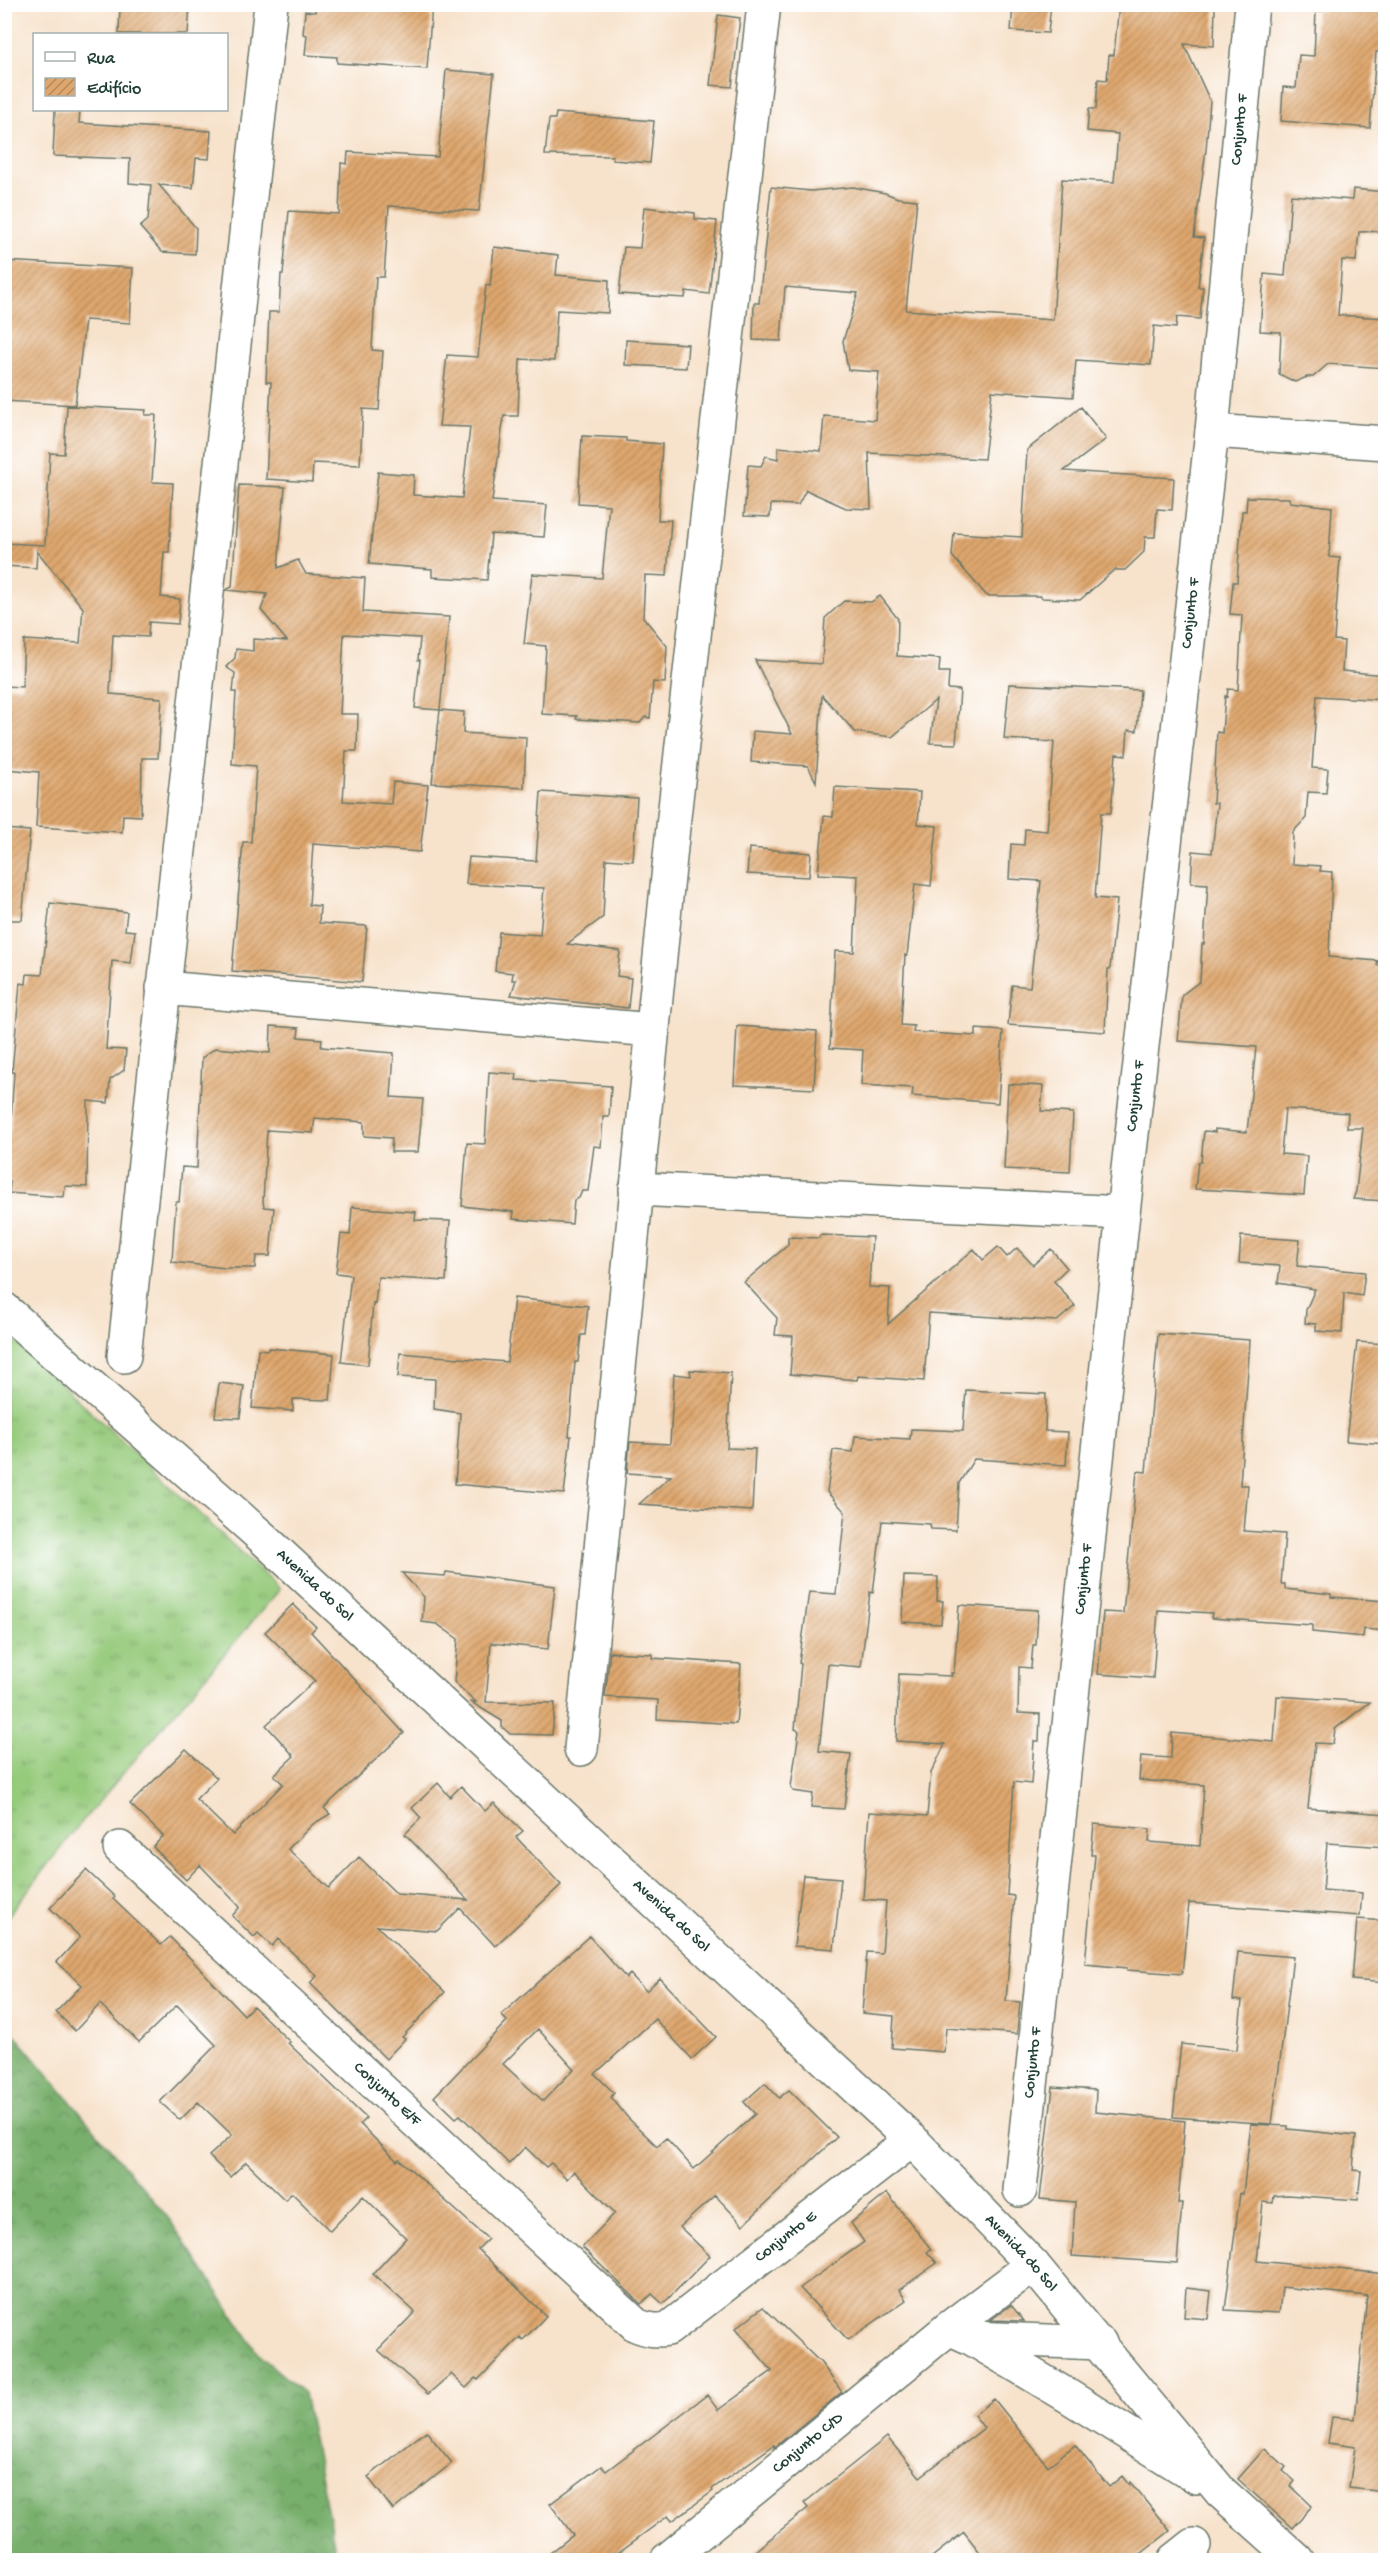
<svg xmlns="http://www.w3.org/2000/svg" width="1390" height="2565" font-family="'Gochi Hand',sans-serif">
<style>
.grass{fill:url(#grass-tufts);stroke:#5a8458;stroke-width:1.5}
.forest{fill:url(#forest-crowns);stroke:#4c7650;stroke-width:1.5}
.building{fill:url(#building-hatch);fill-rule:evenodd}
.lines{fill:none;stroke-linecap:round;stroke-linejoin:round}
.minor-casing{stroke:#6b7769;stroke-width:36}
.minor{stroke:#fff;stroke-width:33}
.labels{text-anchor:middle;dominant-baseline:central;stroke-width:4.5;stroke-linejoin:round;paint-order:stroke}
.street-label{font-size:16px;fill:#1f3d34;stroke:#fff}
</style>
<defs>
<pattern id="grass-tufts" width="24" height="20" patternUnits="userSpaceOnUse" patternTransform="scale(1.5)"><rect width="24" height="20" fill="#96cb7c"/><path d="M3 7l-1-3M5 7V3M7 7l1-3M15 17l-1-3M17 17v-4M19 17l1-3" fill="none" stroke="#7aa666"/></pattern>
<pattern id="forest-crowns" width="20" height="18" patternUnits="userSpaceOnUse" patternTransform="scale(1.5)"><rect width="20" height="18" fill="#78af6c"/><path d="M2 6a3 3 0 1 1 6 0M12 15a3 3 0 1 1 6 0" fill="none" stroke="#62905a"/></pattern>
<pattern id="building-hatch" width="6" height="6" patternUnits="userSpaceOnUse" patternTransform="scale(1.5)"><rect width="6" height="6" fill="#dfa76e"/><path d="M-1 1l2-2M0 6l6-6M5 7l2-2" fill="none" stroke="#b4895b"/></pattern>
</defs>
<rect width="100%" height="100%" fill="#fff"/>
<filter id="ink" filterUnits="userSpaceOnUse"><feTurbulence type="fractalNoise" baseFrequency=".0167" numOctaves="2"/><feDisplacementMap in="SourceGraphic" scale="12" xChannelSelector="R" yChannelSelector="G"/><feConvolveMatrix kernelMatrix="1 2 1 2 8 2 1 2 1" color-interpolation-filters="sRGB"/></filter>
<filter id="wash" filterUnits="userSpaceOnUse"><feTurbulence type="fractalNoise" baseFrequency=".008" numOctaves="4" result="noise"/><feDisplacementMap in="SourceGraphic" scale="24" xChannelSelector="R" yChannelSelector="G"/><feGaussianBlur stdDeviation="1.35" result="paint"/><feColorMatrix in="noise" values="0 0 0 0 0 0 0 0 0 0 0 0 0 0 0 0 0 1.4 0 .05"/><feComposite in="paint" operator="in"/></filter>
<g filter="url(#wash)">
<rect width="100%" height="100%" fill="#f7e2cb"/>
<path class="grass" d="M 4,1331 L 280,1589 L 69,1837 L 5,1920 Z"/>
<path class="forest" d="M 5,2023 L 169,2219 L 260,2356 L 304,2393 L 337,2560 L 5,2560 Z"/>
<g id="blocks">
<path class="building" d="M 120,4 L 190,4 L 188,34 L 119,34 Z
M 316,4 L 432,4 L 427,69 L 337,63 L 337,57 L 305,55 L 307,35 L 303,34 L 305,11 L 315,12 Z
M 1013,4 L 1051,4 L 1048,33 L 1011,31 Z
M 1119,4 L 1215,4 L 1214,46 L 1184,44 L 1210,101 L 1206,150 L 1194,237 L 1204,238 L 1198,287 L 1203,287 L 1200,319 L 1177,317 L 1176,328 L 1154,326 L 1151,365 L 1076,360 L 1073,397 L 992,391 L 984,459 L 869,453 L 871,509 L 846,508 L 806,490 L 798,505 L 771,504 L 770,517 L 744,516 L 748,465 L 761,466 L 766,456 L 778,459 L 778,447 L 821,451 L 824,416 L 875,420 L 879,372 L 848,370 L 843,341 L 858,293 L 785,287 L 781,341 L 753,340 L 754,303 L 759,303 L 771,187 L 811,191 L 853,187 L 885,193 L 898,198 L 917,200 L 906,310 L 1053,320 L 1062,179 L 1114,182 L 1118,134 L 1087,131 L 1089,109 L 1096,109 L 1098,79 L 1107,80 L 1109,55 L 1114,55 Z
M 1322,4 L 1386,4 L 1386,52 L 1376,52 L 1370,128 L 1281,121 L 1283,87 L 1296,88 L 1299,55 L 1314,56 L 1316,11 L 1322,11 Z
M 718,15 L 740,18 L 732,87 L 710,85 Z
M 446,70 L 494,74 L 479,211 L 389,206 L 384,277 L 376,277 L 372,350 L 383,351 L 379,410 L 363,409 L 360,465 L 313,463 L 312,482 L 266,479 L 271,382 L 266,382 L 269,312 L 279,312 L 281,274 L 283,274 L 289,211 L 339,214 L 341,163 L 347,164 L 348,152 L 438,157 Z
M 55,110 L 80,110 L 79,123 L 211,131 L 209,159 L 196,158 L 193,188 L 159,185 L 196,228 L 195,254 L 162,252 L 140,227 L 148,220 L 151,185 L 129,183 L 130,159 L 53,156 Z
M 556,113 L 654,121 L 650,163 L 613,160 L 613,156 L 545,155 L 549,119 L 555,119 Z
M 1353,189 L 1386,192 L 1386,231 L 1359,232 L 1356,261 L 1342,260 L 1338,315 L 1386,318 L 1386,368 L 1328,364 L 1313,377 L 1307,377 L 1295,382 L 1279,374 L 1281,332 L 1260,331 L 1264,274 L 1285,276 L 1291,195 L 1352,200 Z
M 644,207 L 695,213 L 695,219 L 717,221 L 709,294 L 686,291 L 685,298 L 619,294 L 624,247 L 640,248 Z
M 494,247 L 558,255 L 556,275 L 609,280 L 608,313 L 557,310 L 554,361 L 520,359 L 518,416 L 504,416 L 492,501 L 547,505 L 544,537 L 491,534 L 487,580 L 432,577 L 432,569 L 369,564 L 378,472 L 414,475 L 413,495 L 462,498 L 470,427 L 439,426 L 447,355 L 478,357 L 486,285 L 490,286 Z
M 4,261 L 133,268 L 130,323 L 85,320 L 75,405 L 4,401 Z
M 626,340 L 688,344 L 686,368 L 625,365 Z
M 67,406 L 146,410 L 145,415 L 156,415 L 152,482 L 173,483 L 169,552 L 164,552 L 161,597 L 180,599 L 178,624 L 149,622 L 148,637 L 113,635 L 110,694 L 162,698 L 158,758 L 142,758 L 141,816 L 123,815 L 122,832 L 36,827 L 39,772 L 6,769 L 9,718 L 4,718 L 4,686 L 22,687 L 24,640 L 80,643 L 83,608 L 37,551 L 36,568 L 4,566 L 4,543 L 45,545 L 50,453 L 64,454 Z
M 1081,407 L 1106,439 L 1064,471 L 1174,478 L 1172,510 L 1157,509 L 1155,537 L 1145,537 L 1144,552 L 1125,570 L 1114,570 L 1080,600 L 1042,598 L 1040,596 L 987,596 L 952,556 L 954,533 L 1022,537 L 1027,450 Z
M 582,436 L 626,438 L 626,441 L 662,444 L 658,520 L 671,520 L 667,576 L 645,575 L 643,617 L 667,646 L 665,683 L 653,682 L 650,718 L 645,717 L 640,723 L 576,719 L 577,716 L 542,714 L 546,646 L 524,644 L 532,574 L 602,578 L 609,505 L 578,503 Z
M 239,485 L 285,487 L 278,568 L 298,560 L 306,574 L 365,578 L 363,612 L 449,617 L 440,710 L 415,708 L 420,660 L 418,660 L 420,638 L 344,634 L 340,714 L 358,714 L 357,751 L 346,751 L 343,801 L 391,804 L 393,782 L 428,785 L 420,852 L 313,844 L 309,905 L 320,906 L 319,923 L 367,926 L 362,982 L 232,971 L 243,842 L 251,842 L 256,766 L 232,764 L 236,692 L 233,692 L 235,673 L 226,667 L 235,658 L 236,649 L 253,651 L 253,639 L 287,641 L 261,610 L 267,594 L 226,590 L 232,587 Z
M 1247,497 L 1289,498 L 1290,502 L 1332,507 L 1329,557 L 1340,558 L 1334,640 L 1344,641 L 1342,671 L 1385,675 L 1383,700 L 1317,696 L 1312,768 L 1328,769 L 1326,793 L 1308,792 L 1306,818 L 1293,832 L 1292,864 L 1321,866 L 1320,871 L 1332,872 L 1329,957 L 1378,961 L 1377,965 L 1386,965 L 1386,1201 L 1353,1199 L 1356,1191 L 1363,1128 L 1347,1128 L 1348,1113 L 1285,1109 L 1281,1154 L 1307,1156 L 1304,1195 L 1195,1189 L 1198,1162 L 1201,1162 L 1204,1131 L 1215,1132 L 1215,1129 L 1247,1132 L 1256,1047 L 1178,1041 L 1182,995 L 1200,981 L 1202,944 L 1204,944 L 1208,884 L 1191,883 L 1193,851 L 1212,853 L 1217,803 L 1213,803 L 1217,732 L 1222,733 L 1225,696 L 1227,697 L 1228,689 L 1238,690 L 1242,615 L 1230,614 L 1233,582 L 1237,582 L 1242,511 L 1246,511 Z
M 880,596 L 898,619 L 897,656 L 940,659 L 939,672 L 949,672 L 948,689 L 960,690 L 956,744 L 930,743 L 936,700 L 892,737 L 855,732 L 822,695 L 816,782 L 808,766 L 751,762 L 753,731 L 792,734 L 755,660 L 822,664 L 825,618 L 844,601 L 871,602 Z
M 1009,684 L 1140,690 L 1137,731 L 1128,730 L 1126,755 L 1116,754 L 1111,813 L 1101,813 L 1095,898 L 1117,900 L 1110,969 L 1108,969 L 1105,1032 L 1008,1025 L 1012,985 L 1030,987 L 1041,881 L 1009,879 L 1011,844 L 1024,845 L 1025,829 L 1047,831 L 1054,742 L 1004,739 Z
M 440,710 L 464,712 L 463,733 L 526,737 L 524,788 L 432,783 Z
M 835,787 L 920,792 L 918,824 L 937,826 L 931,886 L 915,884 L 907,956 L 905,955 L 901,1025 L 914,1026 L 913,1032 L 976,1036 L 976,1029 L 1003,1031 L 998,1103 L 912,1096 L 913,1088 L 861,1085 L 863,1050 L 830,1048 L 835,951 L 854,952 L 858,876 L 818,874 L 824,816 L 833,817 Z
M 541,792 L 637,798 L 633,861 L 606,859 L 603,917 L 567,944 L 620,951 L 617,976 L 631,978 L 628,1008 L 511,995 L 516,980 L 512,980 L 513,973 L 495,971 L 499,932 L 540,935 L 544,888 L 466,884 L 469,857 L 536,861 Z
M 4,829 L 30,831 L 22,920 L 4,920 Z
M 749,848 L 811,853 L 809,877 L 747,874 Z
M 50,903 L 127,912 L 125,930 L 135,931 L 131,963 L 112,961 L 106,1049 L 126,1050 L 124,1070 L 110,1080 L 108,1103 L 88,1101 L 87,1187 L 65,1186 L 64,1197 L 9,1193 L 10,1181 L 4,1181 L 4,1134 L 10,1135 L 14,1072 L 12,1072 L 20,983 L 26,984 L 27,974 L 42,975 Z
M 271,1026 L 299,1028 L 298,1037 L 322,1039 L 321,1047 L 394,1053 L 391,1097 L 423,1099 L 418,1152 L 391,1152 L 392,1138 L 364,1136 L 364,1122 L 315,1118 L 313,1133 L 267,1130 L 263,1202 L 264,1207 L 274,1208 L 270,1256 L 256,1256 L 255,1268 L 225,1268 L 172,1262 L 174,1228 L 176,1202 L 179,1202 L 182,1167 L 197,1168 L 202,1058 L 215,1048 L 270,1053 Z
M 737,1026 L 817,1031 L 814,1089 L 734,1085 Z
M 489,1072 L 517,1074 L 516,1080 L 611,1086 L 609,1117 L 603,1117 L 601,1147 L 594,1146 L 588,1191 L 582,1191 L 579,1198 L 574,1200 L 572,1224 L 513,1219 L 514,1212 L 462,1206 L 467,1143 L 485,1144 Z
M 1008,1084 L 1043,1086 L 1041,1111 L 1073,1113 L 1070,1172 L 1004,1169 Z
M 352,1207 L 416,1212 L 415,1220 L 450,1221 L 446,1281 L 378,1277 L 375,1304 L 373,1303 L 368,1365 L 341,1362 L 351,1275 L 336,1273 L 341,1234 L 350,1235 Z
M 820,1235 L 872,1237 L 869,1287 L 890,1288 L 888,1324 L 974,1249 L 983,1260 L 998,1247 L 1007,1257 L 1017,1248 L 1033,1265 L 1051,1249 L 1067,1268 L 1054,1281 L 1075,1306 L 1057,1321 L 929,1313 L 924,1381 L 858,1376 L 857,1380 L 790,1374 L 793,1336 L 775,1335 L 777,1318 L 744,1282 L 788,1245 L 788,1237 L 819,1238 Z
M 1241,1236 L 1300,1240 L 1297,1266 L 1365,1272 L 1362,1296 L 1344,1293 L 1342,1333 L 1316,1331 L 1316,1324 L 1305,1323 L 1306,1310 L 1315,1289 L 1278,1283 L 1280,1266 L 1239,1263 Z
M 514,1298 L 588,1306 L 585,1335 L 581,1335 L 578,1362 L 575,1362 L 569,1436 L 571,1436 L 564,1494 L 455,1484 L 460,1413 L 434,1409 L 435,1379 L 398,1377 L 400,1353 L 507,1362 Z
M 1158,1334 L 1250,1340 L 1240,1485 L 1248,1485 L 1244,1531 L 1285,1534 L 1281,1584 L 1285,1584 L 1285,1589 L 1331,1594 L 1331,1597 L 1386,1601 L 1386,1631 L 1364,1629 L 1363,1637 L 1312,1632 L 1312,1625 L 1211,1618 L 1212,1613 L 1158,1610 L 1153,1678 L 1098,1674 L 1103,1612 L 1123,1613 L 1137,1471 L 1146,1472 Z
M 1357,1342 L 1386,1344 L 1386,1444 L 1346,1441 Z
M 269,1348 L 334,1354 L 330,1400 L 293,1399 L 293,1411 L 252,1408 L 258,1349 L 268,1350 Z
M 690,1370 L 731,1373 L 727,1448 L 755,1449 L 752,1511 L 639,1504 L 671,1476 L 627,1473 L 630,1442 L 670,1444 L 674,1374 L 691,1376 Z
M 219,1383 L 244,1386 L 240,1418 L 215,1417 Z
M 966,1390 L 1046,1394 L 1045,1431 L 1068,1432 L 1066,1465 L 974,1459 L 959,1483 L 956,1530 L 931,1529 L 930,1524 L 882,1521 L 873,1593 L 870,1592 L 861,1667 L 828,1664 L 819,1751 L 851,1754 L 844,1809 L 811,1807 L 813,1794 L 793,1791 L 791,1787 L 799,1731 L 795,1729 L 801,1664 L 799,1663 L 809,1592 L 836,1594 L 845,1512 L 827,1492 L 833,1450 L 853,1452 L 855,1436 L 910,1439 L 911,1429 L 963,1431 Z
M 446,1572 L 555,1586 L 548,1649 L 491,1643 L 486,1702 L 555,1703 L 552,1735 L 510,1734 L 502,1727 L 502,1721 L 471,1702 L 476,1702 L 454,1682 L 458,1639 L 437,1624 L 422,1622 L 424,1597 L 402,1573 L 445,1576 Z
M 904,1576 L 938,1577 L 937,1601 L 943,1601 L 941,1624 L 902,1622 Z
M 293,1604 L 316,1627 L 311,1632 L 404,1733 L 324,1808 L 330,1814 L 313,1824 L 288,1849 L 329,1888 L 359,1857 L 397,1894 L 468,1900 L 405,1834 L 421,1818 L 412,1808 L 438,1783 L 450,1797 L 461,1786 L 485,1811 L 494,1803 L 523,1831 L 516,1837 L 561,1885 L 495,1946 L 460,1908 L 437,1931 L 377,1926 L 445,1992 L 402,2037 L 405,2039 L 386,2059 L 310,1983 L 317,1976 L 278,1939 L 272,1946 L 258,1933 L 254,1937 L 232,1916 L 240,1907 L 200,1865 L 186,1880 L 153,1847 L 163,1836 L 130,1804 L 186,1749 L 217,1778 L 196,1799 L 233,1835 L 283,1784 L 274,1775 L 294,1756 L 266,1725 L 315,1681 L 265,1632 Z
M 959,1605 L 1038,1610 L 1036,1645 L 1033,1645 L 1031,1668 L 1019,1667 L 1018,1713 L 1040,1714 L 1039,1741 L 1034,1741 L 1031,1784 L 1014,1782 L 1007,1895 L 1014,1896 L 1006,2001 L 1020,2002 L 1017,2034 L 946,2028 L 944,2052 L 892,2048 L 894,2016 L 862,2013 L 867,1952 L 882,1953 L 886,1901 L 863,1899 L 869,1812 L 927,1816 L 931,1773 L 945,1744 L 896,1741 L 899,1674 L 952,1676 L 951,1673 L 954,1673 Z
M 610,1652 L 652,1654 L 652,1658 L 741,1664 L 736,1724 L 657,1719 L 658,1700 L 605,1697 Z
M 1277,1696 L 1370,1702 L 1335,1729 L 1333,1744 L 1315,1743 L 1308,1808 L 1386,1814 L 1386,1847 L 1327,1843 L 1323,1890 L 1362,1893 L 1360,1916 L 1189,1903 L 1182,1974 L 1127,1970 L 1127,1968 L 1085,1964 L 1095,1855 L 1091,1855 L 1094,1824 L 1150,1829 L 1149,1842 L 1200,1846 L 1204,1785 L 1139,1780 L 1141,1756 L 1171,1758 L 1172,1733 L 1274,1742 Z
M 86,1870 L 115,1897 L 113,1899 L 161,1945 L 170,1937 L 244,2015 L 253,2006 L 290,2042 L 288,2043 L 366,2118 L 360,2124 L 397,2161 L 399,2159 L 488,2239 L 478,2249 L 546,2316 L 523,2340 L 520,2337 L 478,2380 L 476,2378 L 466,2388 L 451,2374 L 428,2394 L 378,2350 L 415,2312 L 373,2274 L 406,2238 L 363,2196 L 330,2231 L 292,2193 L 285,2200 L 246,2162 L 230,2177 L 209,2156 L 232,2135 L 198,2102 L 180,2120 L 160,2102 L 216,2045 L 177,2005 L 139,2042 L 100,2004 L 75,2031 L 56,2012 L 82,1985 L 57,1962 L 80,1937 L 50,1908 Z
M 803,1875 L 841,1878 L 834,1949 L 794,1946 Z
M 1357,1919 L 1386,1921 L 1386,1983 L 1352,1980 Z
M 589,1936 L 626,1978 L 630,1974 L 646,1991 L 660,1978 L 716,2037 L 692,2059 L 655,2019 L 595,2074 L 614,2093 L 611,2097 L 628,2118 L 657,2146 L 666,2138 L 694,2169 L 755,2114 L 744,2102 L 765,2083 L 779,2098 L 789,2090 L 837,2137 L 743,2225 L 715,2195 L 680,2227 L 710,2256 L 663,2304 L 652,2294 L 641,2304 L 582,2247 L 615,2213 L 574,2171 L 567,2179 L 551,2163 L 546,2167 L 525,2147 L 509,2164 L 460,2115 L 456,2118 L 434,2097 L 507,2021 L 501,2015 ZM 538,2029 L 574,2069 L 543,2101 L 503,2064 Z
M 1238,1952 L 1293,1957 L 1272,2124 L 1173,2117 L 1181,2044 L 1237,2050 L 1242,2001 L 1233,2000 Z
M 1053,2087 L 1096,2090 L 1095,2112 L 1185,2121 L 1178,2203 L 1182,2203 L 1177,2263 L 1072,2256 L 1075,2202 L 1040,2199 Z
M 1251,2124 L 1288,2126 L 1288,2129 L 1356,2136 L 1353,2170 L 1361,2171 L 1358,2200 L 1287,2195 L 1274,2196 L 1273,2203 L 1263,2202 L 1257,2261 L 1386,2274 L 1386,2492 L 1349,2488 L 1355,2447 L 1328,2443 L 1332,2417 L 1355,2419 L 1367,2296 L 1282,2287 L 1279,2313 L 1225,2310 L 1240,2193 L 1243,2194 Z
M 887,2193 L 931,2249 L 927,2252 L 937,2263 L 899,2290 L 906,2300 L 848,2340 L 800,2288 L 864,2242 L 851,2223 Z
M 1186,2288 L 1211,2291 L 1208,2319 L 1184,2317 Z
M 1011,2305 L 1024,2321 L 991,2320 Z
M 763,2307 L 821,2363 L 842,2392 L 775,2447 L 774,2445 L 712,2489 L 713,2491 L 672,2521 L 668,2516 L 608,2560 L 541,2560 L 573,2535 L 550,2504 L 601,2466 L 606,2471 L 707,2395 L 718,2410 L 772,2371 L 736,2328 Z
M 994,2399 L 1048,2466 L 1075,2445 L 1109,2487 L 1122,2476 L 1129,2485 L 1130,2482 L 1170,2531 L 1133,2560 L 986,2560 L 964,2532 L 928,2560 L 744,2560 L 808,2508 L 804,2503 L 887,2437 L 920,2477 L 984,2428 L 974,2415 Z
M 426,2431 L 452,2463 L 393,2510 L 368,2477 Z
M 1265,2448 L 1286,2467 L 1283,2471 L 1295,2481 L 1291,2486 L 1312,2506 L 1292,2528 L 1238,2479 Z"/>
</g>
</g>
<g filter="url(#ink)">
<use href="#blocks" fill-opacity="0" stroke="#6b7769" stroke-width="1.5"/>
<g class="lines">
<g class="minor-casing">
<g id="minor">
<path d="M 1212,431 L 1386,443"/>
<path d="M 163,988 L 653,1030"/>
<path d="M 636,1189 L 1123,1213"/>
<path id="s1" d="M 4,1309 L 264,1539 L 912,2140 L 1033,2265 L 1221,2492 L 1297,2560"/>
<path d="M 124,1356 L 271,4"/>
<path d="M 581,1749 L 674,817 L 764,4"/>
<path id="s2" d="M 120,1848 L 636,2325 C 648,2330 656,2331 668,2329 L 912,2140"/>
<path id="s3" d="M 1020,2190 L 1123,1213 L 1212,431 L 1252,4"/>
<path d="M 949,2328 L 971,2338 L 1068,2396 L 1197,2477"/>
<path d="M 972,2338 L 1100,2343"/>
<path id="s4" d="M 667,2560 L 949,2328 L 1033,2265"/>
<path d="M 1175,2560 L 1194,2545"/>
</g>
</g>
<use href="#minor" class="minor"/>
</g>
</g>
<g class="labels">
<g class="street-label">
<text stroke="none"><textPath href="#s3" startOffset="2072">Conjunto F</textPath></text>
<text stroke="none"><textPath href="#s3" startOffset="1586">Conjunto F</textPath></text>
<text stroke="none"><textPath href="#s3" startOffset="1100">Conjunto F</textPath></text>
<text stroke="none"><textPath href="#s3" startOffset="614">Conjunto F</textPath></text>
<text stroke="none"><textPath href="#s1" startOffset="416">Avenida do Sol</textPath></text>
<text stroke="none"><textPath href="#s1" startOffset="902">Avenida do Sol</textPath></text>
<text stroke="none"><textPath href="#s3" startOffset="128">Conjunto F</textPath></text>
<text stroke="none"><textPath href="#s2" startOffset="363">Conjunto E/F</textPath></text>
<text stroke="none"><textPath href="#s2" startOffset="885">Conjunto E</textPath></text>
<text stroke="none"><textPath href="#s1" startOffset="1388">Avenida do Sol</textPath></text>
<text stroke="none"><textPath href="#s4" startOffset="183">Conjunto C/D</textPath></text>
</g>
</g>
<rect width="1390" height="2565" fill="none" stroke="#fff" stroke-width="24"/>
<rect x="33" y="33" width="195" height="78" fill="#ffffff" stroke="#a5b1ae" stroke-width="1.5"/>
<rect x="45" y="52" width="30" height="9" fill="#ffffff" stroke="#a5b1ae" stroke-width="1.5"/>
<text x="87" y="63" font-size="18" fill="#1f3d34">Rua</text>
<rect x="45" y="78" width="30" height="18" fill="url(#building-hatch)" stroke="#a5b1ae" stroke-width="1.5"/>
<text x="87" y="93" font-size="18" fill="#1f3d34">Edifício</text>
</svg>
